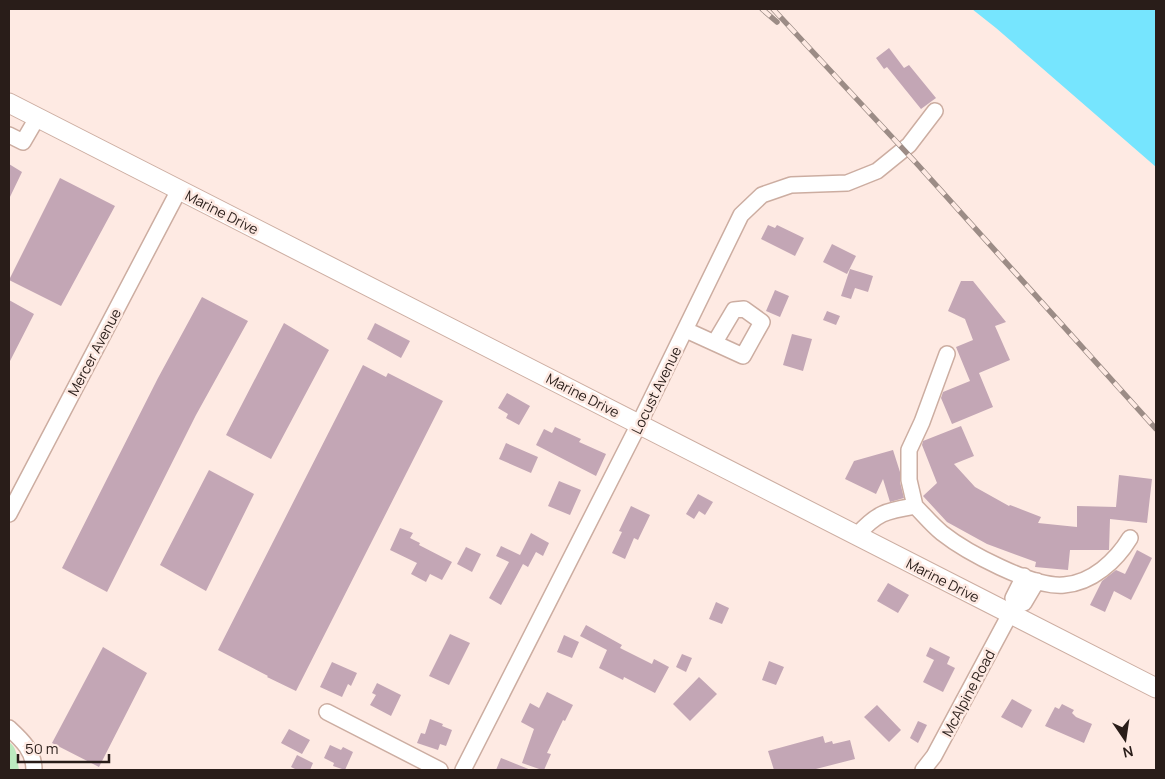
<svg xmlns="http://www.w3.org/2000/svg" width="1165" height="779" font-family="Manrope,sans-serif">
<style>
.green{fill:#bceabf}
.water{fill:#76e5fe}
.building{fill:#c3a6b5}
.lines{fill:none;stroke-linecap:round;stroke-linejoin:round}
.minor-casing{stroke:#ccada1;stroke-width:18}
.major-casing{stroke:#ccada1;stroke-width:21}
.minor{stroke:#fff;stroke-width:15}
.major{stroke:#fff;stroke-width:19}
.rail-casing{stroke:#9c8c86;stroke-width:5.5}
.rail{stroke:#feeae3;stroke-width:4;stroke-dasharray:11;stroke-linecap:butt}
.labels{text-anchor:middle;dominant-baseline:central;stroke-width:5;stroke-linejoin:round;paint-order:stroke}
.street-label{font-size:14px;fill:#291d19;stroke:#feeae3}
</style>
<rect width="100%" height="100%" fill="#feeae3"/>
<path class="green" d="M 9,742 C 18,748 17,760 19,770 L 9,770 Z"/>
<path class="water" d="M 972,9 L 1156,9 L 1156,167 L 996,28 Z"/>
<path class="building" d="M 889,48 L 904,68 L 909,65 L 936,98 L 921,109 L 887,67 L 884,69 L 876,58 Z
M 9,164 L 22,172 L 9,199 Z
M 60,178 L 115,206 L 61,306 L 9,280 Z
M 768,225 L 775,228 L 777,225 L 804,238 L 795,256 L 761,239 Z
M 832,244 L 856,256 L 847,274 L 823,262 Z
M 850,269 L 873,276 L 868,292 L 855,288 L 851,299 L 841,296 Z
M 961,281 L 973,281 L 1006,322 L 995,326 L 1010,360 L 979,373 L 993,407 L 952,424 L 941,398 L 943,392 L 970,381 L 956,347 L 973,340 L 965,319 L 948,311 Z
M 775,290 L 789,296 L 780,317 L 766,311 Z
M 202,297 L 248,321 L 196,415 L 107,592 L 62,568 L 158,378 Z
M 9,300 L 34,314 L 9,363 Z
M 827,311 L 840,316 L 836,325 L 823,320 Z
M 284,323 L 329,350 L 271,459 L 226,435 Z
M 375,323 L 410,341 L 401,358 L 367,339 Z
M 792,334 L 812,339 L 803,371 L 783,365 Z
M 363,365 L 386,377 L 388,373 L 443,401 L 296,691 L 267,677 L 268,676 L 218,650 Z
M 507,393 L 530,406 L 519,425 L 506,418 L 508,414 L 498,408 Z
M 961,426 L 974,456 L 954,464 L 975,487 L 1009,506 L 1010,505 L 1041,517 L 1038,523 L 1077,527 L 1077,506 L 1116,507 L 1119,475 L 1152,479 L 1147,523 L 1110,519 L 1109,550 L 1070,550 L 1068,570 L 1035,567 L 1036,562 L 987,544 L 947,522 L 923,496 L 937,483 L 922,445 L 923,441 Z
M 555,427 L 581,439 L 579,442 L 606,454 L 596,476 L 536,445 L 544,429 L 552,433 Z
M 506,443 L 538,457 L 531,473 L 499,459 Z
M 893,450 L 900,472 L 900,482 L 904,498 L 890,502 L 883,479 L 876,494 L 845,479 L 854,461 Z
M 209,470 L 254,494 L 206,591 L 160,565 Z
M 559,481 L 581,490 L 570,515 L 548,506 Z
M 698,494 L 713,502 L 705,515 L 699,511 L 694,519 L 686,514 Z
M 631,506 L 650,515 L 638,540 L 634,538 L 625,559 L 612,553 L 622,532 L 619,531 Z
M 400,528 L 413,533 L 410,538 L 420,543 L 419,545 L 452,562 L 442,580 L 430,574 L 426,582 L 411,574 L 417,563 L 390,550 Z
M 531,533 L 549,543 L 543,556 L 536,552 L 528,567 L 523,564 L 501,605 L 489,598 L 509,562 L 496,556 L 501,546 L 520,555 Z
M 466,547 L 481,554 L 472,572 L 457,564 Z
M 1137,550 L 1152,558 L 1131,600 L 1114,591 L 1105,612 L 1090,605 L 1102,581 L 1116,570 L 1125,574 Z
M 888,583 L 909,595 L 898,613 L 877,601 Z
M 716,602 L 729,608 L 722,624 L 709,619 Z
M 586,625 L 622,645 L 620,648 L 652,664 L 654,659 L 669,667 L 655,693 L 624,677 L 623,680 L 599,668 L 607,650 L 580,636 Z
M 450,634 L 470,643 L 449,685 L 429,676 Z
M 564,635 L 579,642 L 572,658 L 557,652 Z
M 103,647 L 147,673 L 99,767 L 52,743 Z
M 930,647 L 950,657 L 947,664 L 955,668 L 943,692 L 923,682 L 934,660 L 926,656 Z
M 682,654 L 692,658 L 686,672 L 676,667 Z
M 769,661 L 784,667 L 776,685 L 762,680 Z
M 332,662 L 357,673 L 351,686 L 348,684 L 342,697 L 320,687 Z
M 699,677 L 717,694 L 690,721 L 673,704 Z
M 377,683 L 401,695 L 391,716 L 370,705 L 376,695 L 372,693 Z
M 547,692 L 573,705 L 565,721 L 563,720 L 547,753 L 551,754 L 544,770 L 542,770 L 522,763 L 534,729 L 521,722 L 530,703 L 539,708 Z
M 1012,699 L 1032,710 L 1022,728 L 1001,717 Z
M 1062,704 L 1074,710 L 1072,713 L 1076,717 L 1092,724 L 1084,743 L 1045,726 L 1055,707 L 1059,709 Z
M 877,705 L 901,730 L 889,742 L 864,717 Z
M 430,719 L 443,724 L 442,726 L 452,730 L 446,746 L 440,744 L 438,750 L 417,743 L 421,733 L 425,734 Z
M 918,721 L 927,725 L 918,743 L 910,738 Z
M 289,729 L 310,740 L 302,754 L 281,743 Z
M 823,736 L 825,743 L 832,741 L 833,744 L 850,740 L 855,759 L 812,770 L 774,770 L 768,751 Z
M 330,745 L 341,750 L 343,747 L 353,752 L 345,770 L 333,766 L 334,763 L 324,758 Z
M 297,755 L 313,763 L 310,770 L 297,770 L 291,767 Z
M 501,758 L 531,770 L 496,770 Z"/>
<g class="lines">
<g class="minor-casing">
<path id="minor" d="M 9,135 L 23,142 L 37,118
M 686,330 L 743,356 L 762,322 L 744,309 L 734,310 L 715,342
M 915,506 L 909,480 L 909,450 L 922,422 L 947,354
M 9,514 L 179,190
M 857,535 C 877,513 885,511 915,506 C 924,515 932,525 942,533 C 966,552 1033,588 1064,585 C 1092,583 1116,561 1130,538
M 1015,606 L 1013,598 L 1024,576
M 327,712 L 440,770
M 9,728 C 22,740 34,751 34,770
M 463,770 L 639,424 L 741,215 L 762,195 L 791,185 L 847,183 L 877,171 L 909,145 L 935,111
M 923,770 L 934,756 L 1010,614 L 1015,606 L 1024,603 L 1037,581"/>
</g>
<g class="major-casing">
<path id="major" d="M 9,103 L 1156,688"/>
</g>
<use href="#minor" class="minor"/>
<use href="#major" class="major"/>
<g class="rail-casing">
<path id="rail" d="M 762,9 L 777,22
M 773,9 L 918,165 L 1156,429"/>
</g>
<use href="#rail" class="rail"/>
</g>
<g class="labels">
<g class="street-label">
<text transform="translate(222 212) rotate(27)">Marine Drive</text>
<text transform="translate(94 352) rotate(-62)">Mercer Avenue</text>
<text transform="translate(656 390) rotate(-64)">Locust Avenue</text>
<text transform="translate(583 395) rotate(27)">Marine Drive</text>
<text transform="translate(943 580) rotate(27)">Marine Drive</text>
<text transform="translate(968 693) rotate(-62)">McAlpine Road</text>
</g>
</g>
<rect width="1165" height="779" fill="none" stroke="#291d19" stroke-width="20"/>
<g transform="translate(1125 739) rotate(167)" stroke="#feeae3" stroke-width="4" paint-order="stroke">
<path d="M0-4L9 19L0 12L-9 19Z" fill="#291d19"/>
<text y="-8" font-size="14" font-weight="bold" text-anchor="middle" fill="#291d19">N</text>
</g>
<path d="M18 754v8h91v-8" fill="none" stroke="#291d19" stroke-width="2.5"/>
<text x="25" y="754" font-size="15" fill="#291d19" stroke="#feeae3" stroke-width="4" paint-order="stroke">50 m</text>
</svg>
